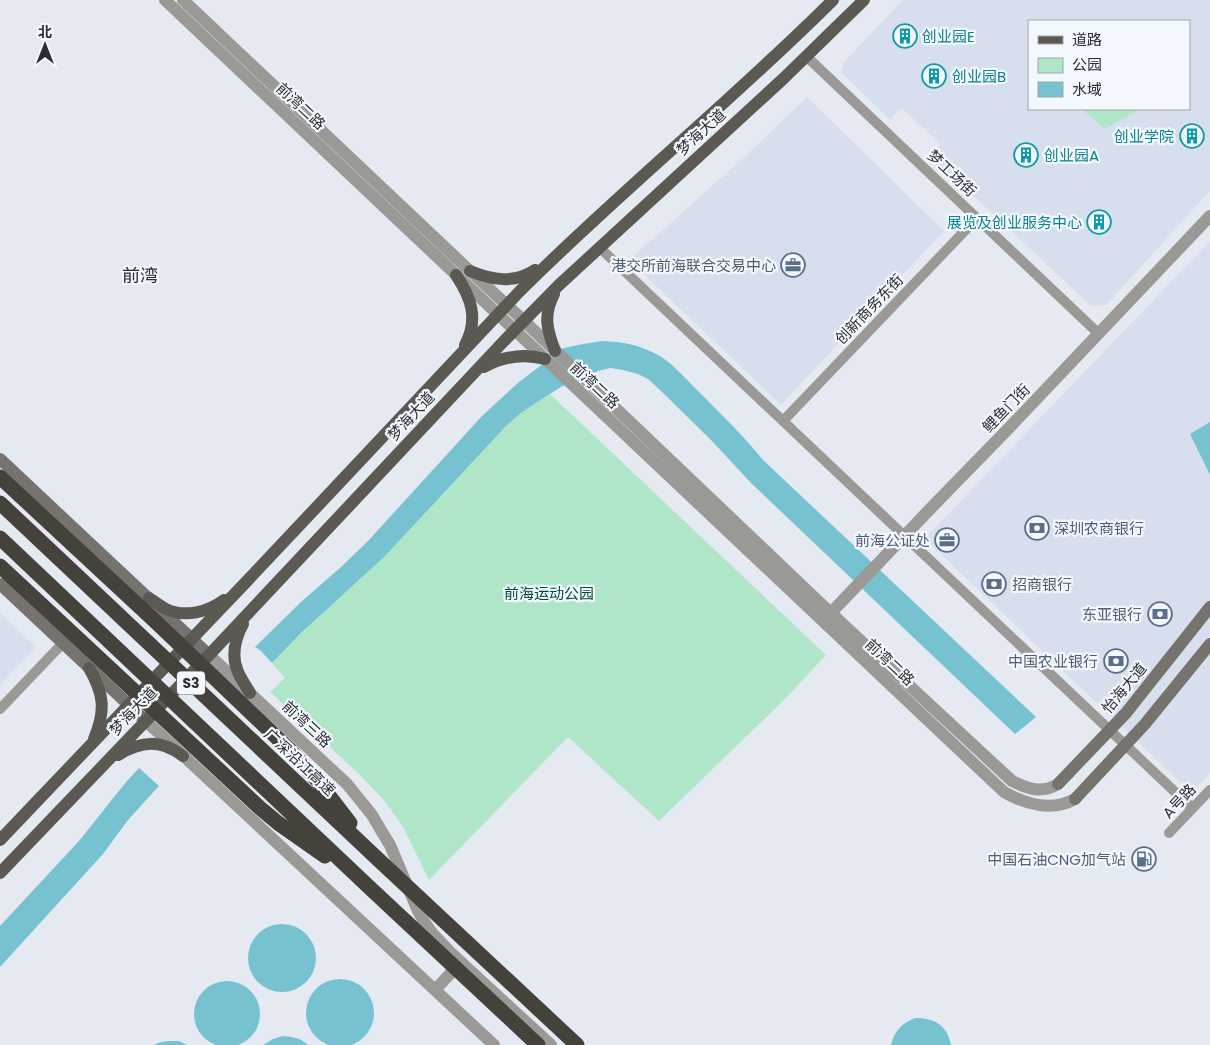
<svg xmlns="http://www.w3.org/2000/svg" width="1210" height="1045" font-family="Poppins,'Noto Sans SC',sans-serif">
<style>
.built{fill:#d7dfee;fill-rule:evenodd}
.green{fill:#b0e6c8}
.water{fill:#77c2d0}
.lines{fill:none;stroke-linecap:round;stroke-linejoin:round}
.minor{stroke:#9b9996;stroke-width:10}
.tertiary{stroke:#9b9996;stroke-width:12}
.secondary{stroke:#76736e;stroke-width:12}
.primary{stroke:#5c5852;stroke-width:12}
.motorway-bridge{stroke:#45413b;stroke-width:15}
.labels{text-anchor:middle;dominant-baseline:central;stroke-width:4.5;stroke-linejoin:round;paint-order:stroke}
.shield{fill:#f3f7fe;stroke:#676a6e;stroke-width:1}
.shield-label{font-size:14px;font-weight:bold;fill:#2b2d30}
.culture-label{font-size:15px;fill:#0d838f;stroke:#f3f7fe;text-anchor:start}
.street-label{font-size:15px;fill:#2b2d30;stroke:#f3f7fe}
.service-label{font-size:15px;fill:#4e5e75;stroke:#f3f7fe;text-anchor:end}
.park-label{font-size:15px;fill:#004e31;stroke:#f3f7fe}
.quarter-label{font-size:18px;fill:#2b2d30;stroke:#f3f7fe}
</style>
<rect width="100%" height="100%" fill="#e5eaf2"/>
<path class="built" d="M 903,0 L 1210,0 L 1210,191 L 1106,305 L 1091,306 L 930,155 L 940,144 L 902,108 L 890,120 L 841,72 L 844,62 ZM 1029,21 L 1189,21 L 1189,109 L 1029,109 Z
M 807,97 L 944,231 L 781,405 L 629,260 L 741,160 Z
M 1210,241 L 1210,774 L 1194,790 L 1187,789 L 927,541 L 928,535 Z
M 0,613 L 36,647 L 0,685 Z"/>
<path class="green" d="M 1082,109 L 1135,109 L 1137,111 L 1104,129 Z
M 550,394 L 826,655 L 787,697 L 659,821 L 568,737 L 429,880 L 403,827 L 384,800 L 358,773 L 270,692 L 285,678 L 272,663 L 506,426 L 521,413 Z"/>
<path class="water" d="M 602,341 C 621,342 637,344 654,353 C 671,361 684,377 697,390 C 720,413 743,435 763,460 L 1036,717 L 1015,734 L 751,483 L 712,441 L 660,390 L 648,379 L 638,374 L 623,370 L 610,368 L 598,371 L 561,387 L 545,397 L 521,413 L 506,426 L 384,557 L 302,632 L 272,663 L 261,651 L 255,647 L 302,601 L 340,568 L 368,541 L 482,416 L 519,382 L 564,348 L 583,344 Z
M 1210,422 L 1210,475 L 1190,434 Z
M 139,768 L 159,786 L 128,820 L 103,854 L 0,967 L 0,926 L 79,841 L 126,782 Z
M248 958a34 34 0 1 1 68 0a34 34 0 1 1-68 0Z
M306 1013a34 34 0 1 1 68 0a34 34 0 1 1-68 0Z
M194 1014a33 33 0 1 1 66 0a33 33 0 1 1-66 0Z
M 915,1018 C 935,1018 947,1025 951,1045 L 891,1045 C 895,1030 901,1024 915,1018 Z
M 283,1036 C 293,1037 301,1038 308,1045 L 263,1045 L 273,1039 Z
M 168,1041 L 179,1041 L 187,1045 L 154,1045 L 158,1043 Z"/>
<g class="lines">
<path class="minor" d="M 806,56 L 1099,334
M 599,247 L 1192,808
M 783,421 L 977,218
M 0,709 L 63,643
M 1169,833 L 1210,790"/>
<path class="tertiary" d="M 165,0 L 1004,792 C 1025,804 1052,812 1075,799
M 183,0 L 470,271 L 524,321 L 817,600 L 1012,781 C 1028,789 1042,794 1058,784
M 825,619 L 932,507 L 1009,428 L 1210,216
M 209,655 L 347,784 L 372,815 L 382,832 L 390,845 L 418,911 L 425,923 L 432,933 L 451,953 L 551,1045
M 146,721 L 494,1045
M 435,990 L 461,962"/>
<path class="secondary" d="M 0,459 L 209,655
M 0,584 L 146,721
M 1058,784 L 1126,713 L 1210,607
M 1075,799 L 1145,724 L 1210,644"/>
<path class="primary" d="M 470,271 C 492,280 514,284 535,270
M 456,275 C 471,297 479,319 465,345
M 554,294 C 543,315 547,330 555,351
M 484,367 C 504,356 523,353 545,359
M 149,598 C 155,602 160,606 166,609 C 185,618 208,612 224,600
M 243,624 C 235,639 231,656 238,672 C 241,679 246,686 250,693
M 89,668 C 104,694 106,710 94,739
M 118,755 C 141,741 161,739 183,756
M 0,840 L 247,581 L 519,292 C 620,191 732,101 833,0
M 0,873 L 209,655 L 504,341 L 559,285 L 784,78 L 864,0"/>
<path class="motorway-bridge" d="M 0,477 L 156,622 L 291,751 L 317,780 L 350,823
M 0,503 L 382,863 L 577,1045
M 0,538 L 370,888 L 538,1045
M 0,566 L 260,808 L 278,823 L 325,856"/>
</g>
<defs>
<g id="building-ring" transform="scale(1.25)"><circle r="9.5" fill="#f3f7fe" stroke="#0f9aa8" stroke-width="1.5"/><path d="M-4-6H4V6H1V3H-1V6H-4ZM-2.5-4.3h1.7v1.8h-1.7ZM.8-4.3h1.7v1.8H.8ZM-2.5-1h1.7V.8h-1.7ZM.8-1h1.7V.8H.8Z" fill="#0f9aa8"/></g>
<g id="office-ring" transform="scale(1.25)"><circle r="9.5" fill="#f3f7fe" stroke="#5c6f8a" stroke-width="1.5"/><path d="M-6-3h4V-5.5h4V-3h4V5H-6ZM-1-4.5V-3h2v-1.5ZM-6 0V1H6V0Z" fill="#5c6f8a"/></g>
<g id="bank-ring" transform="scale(1.25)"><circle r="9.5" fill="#f3f7fe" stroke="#5c6f8a" stroke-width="1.5"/><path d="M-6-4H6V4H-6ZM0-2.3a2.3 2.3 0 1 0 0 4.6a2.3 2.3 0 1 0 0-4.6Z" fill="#5c6f8a"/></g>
<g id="fuel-ring" transform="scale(1.25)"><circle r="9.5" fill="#f3f7fe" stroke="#5c6f8a" stroke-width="1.5"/><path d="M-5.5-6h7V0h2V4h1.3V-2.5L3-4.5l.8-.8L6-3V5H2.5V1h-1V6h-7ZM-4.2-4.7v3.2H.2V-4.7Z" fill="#5c6f8a"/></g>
</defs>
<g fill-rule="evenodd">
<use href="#building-ring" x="905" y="36"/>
<use href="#building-ring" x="934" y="76"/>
<use href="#building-ring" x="1192" y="136"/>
<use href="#building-ring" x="1026" y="155"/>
<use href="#building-ring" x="1099" y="222"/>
<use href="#office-ring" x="793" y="265"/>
<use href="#bank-ring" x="1037" y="528"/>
<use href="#office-ring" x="947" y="540"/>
<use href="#bank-ring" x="994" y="584"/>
<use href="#bank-ring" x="1160" y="614"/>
<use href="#bank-ring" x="1116" y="661"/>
<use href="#fuel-ring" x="1144" y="859"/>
</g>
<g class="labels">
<rect class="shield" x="177" y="671.5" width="28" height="23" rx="4"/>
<g class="shield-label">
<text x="191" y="683">S3</text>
</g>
<g class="culture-label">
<text x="922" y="36">创业园E</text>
<text x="952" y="76">创业园B</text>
<text x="1174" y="136" text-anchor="end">创业学院</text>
<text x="1044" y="155">创业园A</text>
<text x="1082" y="222" text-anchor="end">展览及创业服务中心</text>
</g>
<g class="street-label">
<text transform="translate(301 106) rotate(43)">前湾二路</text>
<text transform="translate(701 132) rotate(-42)">梦海大道</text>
<text transform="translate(952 173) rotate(43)">梦工场街</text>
<text transform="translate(869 309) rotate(-46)">创新商务东街</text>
<text transform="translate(595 385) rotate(43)">前湾二路</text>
<text transform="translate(1006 408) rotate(-46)">鲤鱼门街</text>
<text transform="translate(411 416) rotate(-47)">梦海大道</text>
<text transform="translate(890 662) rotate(43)">前湾二路</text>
<text transform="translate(1124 688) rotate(-50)">怡海大道</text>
<text transform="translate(133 711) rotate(-46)">梦海大道</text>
<text transform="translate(307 724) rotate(43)">前湾三路</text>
<text transform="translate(300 762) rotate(43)">广深沿江高速</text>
<text transform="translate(1179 801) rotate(-47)">A号路</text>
</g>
<g class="service-label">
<text x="776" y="265">港交所前海联合交易中心</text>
<text x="1054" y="528" text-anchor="start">深圳农商银行</text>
<text x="930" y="540">前海公证处</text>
<text x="1012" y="584" text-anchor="start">招商银行</text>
<text x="1142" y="614">东亚银行</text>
<text x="1098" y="661">中国农业银行</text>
<text x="1126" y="859">中国石油CNG加气站</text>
</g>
<g class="park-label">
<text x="549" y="593">前海运动公园</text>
</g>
<g class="quarter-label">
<text x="140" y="275">前湾</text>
</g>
</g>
<rect x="1028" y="20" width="162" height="90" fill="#f3f7fe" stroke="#a3a6ac"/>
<rect x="1038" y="36" width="25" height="8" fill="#5c5852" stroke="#a3a6ac"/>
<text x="1072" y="45" font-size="15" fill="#2b2d30">道路</text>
<rect x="1038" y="58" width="25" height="15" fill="#b0e6c8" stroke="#a3a6ac"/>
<text x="1072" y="70" font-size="15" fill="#2b2d30">公园</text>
<rect x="1038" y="82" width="25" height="15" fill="#77c2d0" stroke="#a3a6ac"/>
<text x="1072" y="95" font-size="15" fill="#2b2d30">水域</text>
<g transform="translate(45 45)" stroke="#f3f7fe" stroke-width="4" paint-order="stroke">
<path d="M0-4L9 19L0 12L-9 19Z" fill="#2b2d30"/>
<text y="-8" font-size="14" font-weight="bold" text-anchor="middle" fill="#2b2d30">北</text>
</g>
</svg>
